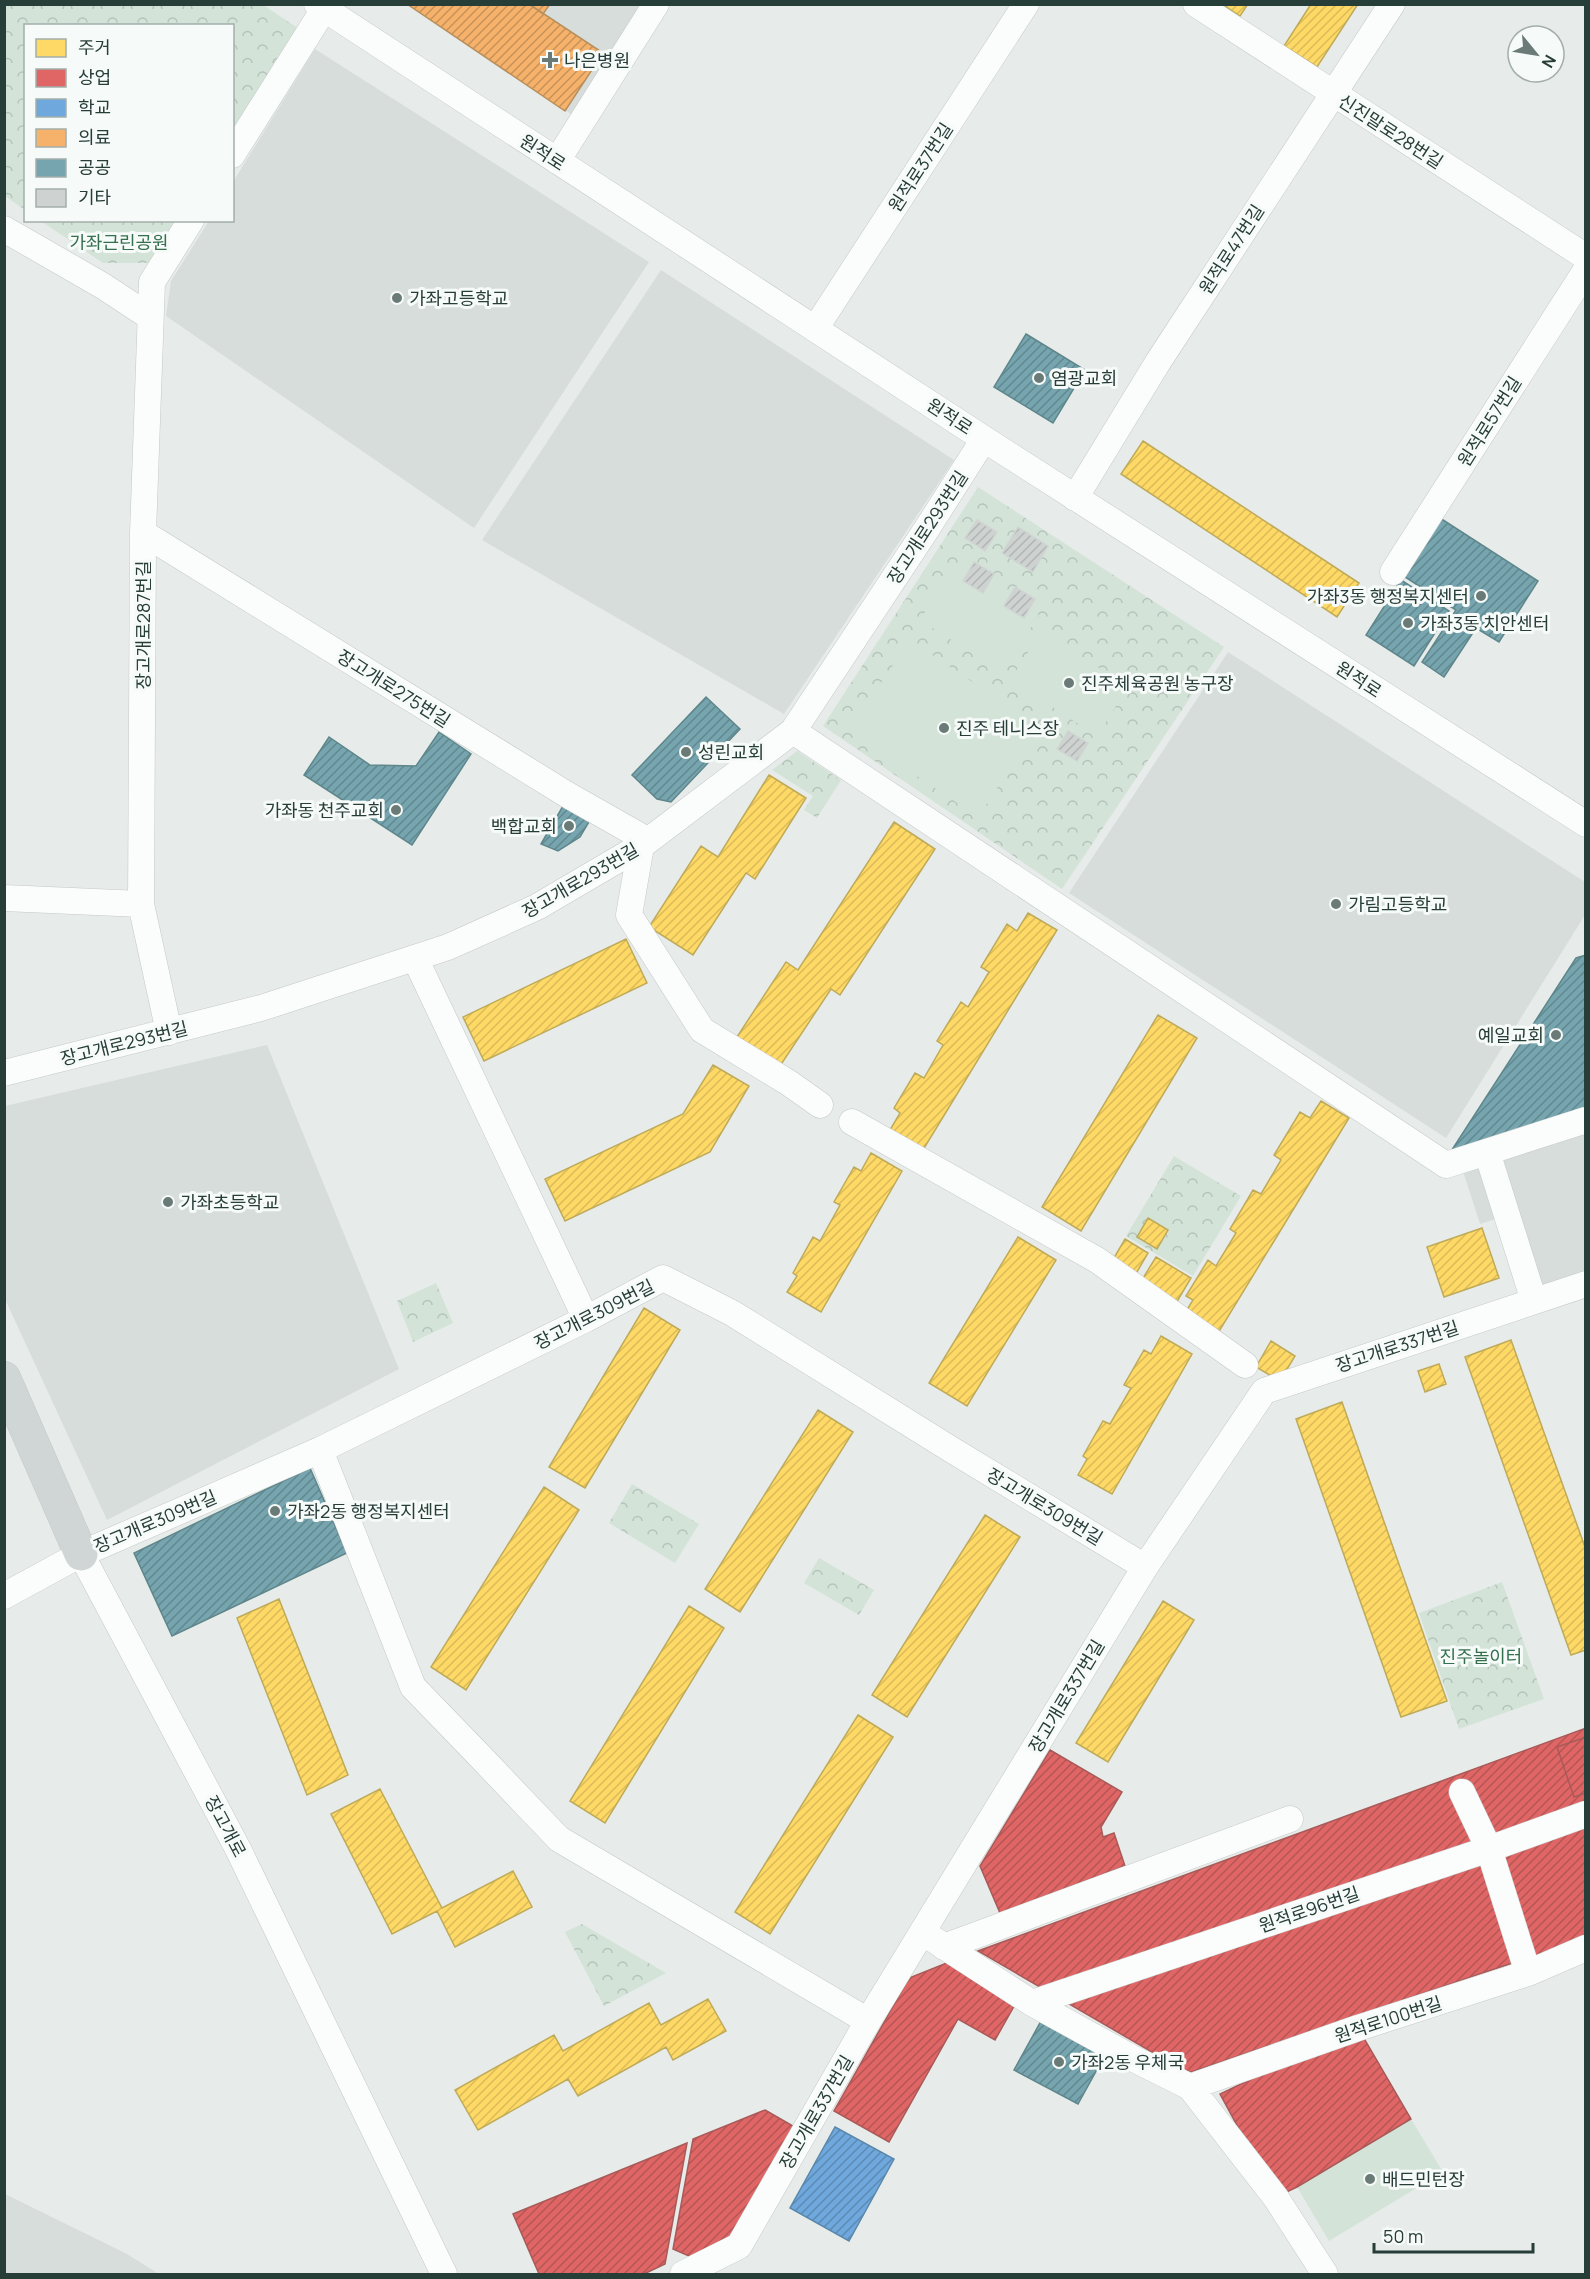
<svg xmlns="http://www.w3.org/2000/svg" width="1590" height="2279" font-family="Manrope,'Noto Sans KR',sans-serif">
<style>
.built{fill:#d6ddda}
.forest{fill:url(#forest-crowns)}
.garden{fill:#d3e3d8}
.homes{fill:url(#homes-hatch);stroke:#beaa58;stroke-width:1.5}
.shops{fill:url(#shops-hatch);stroke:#a85a58;stroke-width:1.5}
.schools{fill:url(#schools-hatch);stroke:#5988ab;stroke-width:1.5}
.health{fill:url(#health-hatch);stroke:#b88f5c;stroke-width:1.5}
.public{fill:url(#public-hatch);stroke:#5e868b;stroke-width:1.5}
.building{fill:url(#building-hatch);stroke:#d0d5d3;stroke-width:1.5}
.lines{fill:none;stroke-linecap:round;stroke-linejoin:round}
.minor-casing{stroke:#c4c9c7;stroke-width:27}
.major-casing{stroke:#c3cac8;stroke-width:34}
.minor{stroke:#fbfcfc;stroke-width:26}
.major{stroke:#d0d6d5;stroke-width:33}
.poi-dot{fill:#6a7a76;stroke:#f6faf8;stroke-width:2}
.labels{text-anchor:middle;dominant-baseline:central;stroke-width:6;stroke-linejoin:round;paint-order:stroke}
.poi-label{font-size:18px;fill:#273d38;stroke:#f6faf8;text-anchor:start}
.street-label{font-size:18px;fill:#273d38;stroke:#f6faf8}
.park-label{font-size:18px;fill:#35704e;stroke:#f6faf8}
</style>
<defs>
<pattern id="forest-crowns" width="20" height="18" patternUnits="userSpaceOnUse" patternTransform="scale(1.5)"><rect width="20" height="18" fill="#d3e3d8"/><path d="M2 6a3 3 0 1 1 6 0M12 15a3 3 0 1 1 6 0" fill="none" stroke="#b5c4ba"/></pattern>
<pattern id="homes-hatch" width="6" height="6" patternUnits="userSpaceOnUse" patternTransform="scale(1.5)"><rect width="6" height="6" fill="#ffd966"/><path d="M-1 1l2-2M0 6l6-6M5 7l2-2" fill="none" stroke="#dbbb59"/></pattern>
<pattern id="shops-hatch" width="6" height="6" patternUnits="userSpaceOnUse" patternTransform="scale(1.5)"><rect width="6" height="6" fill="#e06666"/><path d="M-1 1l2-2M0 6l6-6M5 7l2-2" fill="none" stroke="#b65555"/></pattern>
<pattern id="schools-hatch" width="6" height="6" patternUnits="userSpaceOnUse" patternTransform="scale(1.5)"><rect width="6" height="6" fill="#6fa8dc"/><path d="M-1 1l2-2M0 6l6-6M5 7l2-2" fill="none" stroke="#5b8ab3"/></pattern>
<pattern id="health-hatch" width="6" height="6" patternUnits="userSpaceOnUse" patternTransform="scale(1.5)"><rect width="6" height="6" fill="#f6b26b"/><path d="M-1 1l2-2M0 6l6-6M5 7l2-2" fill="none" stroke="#c79259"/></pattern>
<pattern id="public-hatch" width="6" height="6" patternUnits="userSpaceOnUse" patternTransform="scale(1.5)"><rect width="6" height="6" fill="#76a5af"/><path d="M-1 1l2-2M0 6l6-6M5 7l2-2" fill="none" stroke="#61888f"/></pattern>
<pattern id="building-hatch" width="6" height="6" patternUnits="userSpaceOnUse" patternTransform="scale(1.5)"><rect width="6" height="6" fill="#ced3d1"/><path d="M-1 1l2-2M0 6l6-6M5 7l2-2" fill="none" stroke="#b1b6b4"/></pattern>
</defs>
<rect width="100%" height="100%" fill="#e7ecea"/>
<path class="built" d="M 644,4 L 574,116 L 407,5 Z
M 315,49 L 649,262 L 474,528 L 166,316 L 171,281 L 209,221 L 232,220 L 233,182 Z
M 661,270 L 954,460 L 784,714 L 482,540 Z
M 1228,652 L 1585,882 L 1585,915 L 1446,1138 L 1069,893 Z
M 267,1045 L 399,1369 L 107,1520 L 5,1299 L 5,1106 Z
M 1585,1128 L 1585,1273 L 1539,1288 L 1515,1213 L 1480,1224 L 1462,1168 Z
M 5,2194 L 127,2254 L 159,2274 L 5,2274 Z"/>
<path class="forest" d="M 4,5 L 263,5 L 301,30 L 233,138 L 232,26 L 26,26 L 25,210 L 5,196 Z
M 41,221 L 180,221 L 153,263 L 103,263 Z
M 978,487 L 1224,647 L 1062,889 L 823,726 Z
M 797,751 L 841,780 L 817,818 L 804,810 L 813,796 L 772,770 Z
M 1174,1156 L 1241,1196 L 1193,1276 L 1126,1236 Z
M 436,1283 L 453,1323 L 413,1342 L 397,1301 Z
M 632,1484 L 699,1524 L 675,1563 L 609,1523 Z
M 819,1558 L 874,1590 L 859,1615 L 804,1583 Z
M 1502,1582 L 1544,1699 L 1459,1729 L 1419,1613 Z
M 582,1924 L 666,1973 L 604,2006 L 565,1932 Z"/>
<path class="garden" d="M 956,563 L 1039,615 L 1003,673 L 920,620 Z
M 1042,631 L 1128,687 L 1097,736 L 1010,680 Z
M 910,640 L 1038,726 L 978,817 L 849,730 Z
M 1411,2119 L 1443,2172 L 1329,2241 L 1297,2187 Z"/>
<path class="homes" d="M 1222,4 L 1248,4 L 1240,16 Z
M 1311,4 L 1358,4 L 1317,67 L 1284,46 Z
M 1143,441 L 1359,583 L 1337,617 L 1121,474 Z
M 769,775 L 806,798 L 755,879 L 746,873 L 693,955 L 649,927 L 701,846 L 718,857 Z
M 894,822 L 935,849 L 840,995 L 831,989 L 778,1069 L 735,1040 L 786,962 L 798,970 Z
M 1028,913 L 1057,930 L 923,1150 L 890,1130 L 900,1113 L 894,1108 L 915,1073 L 924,1078 L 943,1045 L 937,1041 L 961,1002 L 968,1007 L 989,972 L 981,967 L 1007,924 L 1017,931 Z
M 626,939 L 647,983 L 484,1061 L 463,1017 Z
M 1158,1015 L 1197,1038 L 1081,1231 L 1042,1207 Z
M 713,1065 L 749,1086 L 710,1152 L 565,1221 L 545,1179 L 683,1114 Z
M 1321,1101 L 1349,1118 L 1215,1338 L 1182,1318 L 1193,1300 L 1186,1296 L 1208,1260 L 1216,1266 L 1236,1233 L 1230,1229 L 1253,1190 L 1261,1194 L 1281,1160 L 1274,1155 L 1300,1112 L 1310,1118 Z
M 871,1153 L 902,1171 L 821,1312 L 787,1292 L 797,1276 L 793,1273 L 813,1237 L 820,1241 L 840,1205 L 834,1202 L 854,1167 L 861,1171 Z
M 1148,1218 L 1168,1230 L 1157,1249 L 1137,1237 Z
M 1482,1228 L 1499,1278 L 1444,1297 L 1427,1247 Z
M 1018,1237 L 1056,1260 L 967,1406 L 929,1383 Z
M 1125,1239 L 1148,1253 L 1134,1277 L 1111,1263 Z
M 1156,1257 L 1191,1278 L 1175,1305 L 1140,1283 Z
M 644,1308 L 680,1330 L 585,1488 L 549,1467 Z
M 1161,1336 L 1192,1354 L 1112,1494 L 1078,1475 L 1087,1459 L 1083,1456 L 1103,1421 L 1110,1424 L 1131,1388 L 1124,1385 L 1144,1350 L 1151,1354 Z
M 1511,1340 L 1586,1550 L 1586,1650 L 1571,1655 L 1465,1357 Z
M 1271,1341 L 1295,1356 L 1280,1381 L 1256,1367 Z
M 1439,1364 L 1446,1384 L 1425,1392 L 1418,1371 Z
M 1342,1402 L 1447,1701 L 1401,1717 L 1296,1419 Z
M 818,1410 L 853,1432 L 740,1612 L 705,1589 Z
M 544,1487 L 579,1510 L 466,1690 L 431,1667 Z
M 985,1515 L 1020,1537 L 907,1717 L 872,1695 Z
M 279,1599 L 348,1775 L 307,1795 L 237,1618 Z
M 1163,1601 L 1194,1620 L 1108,1762 L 1076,1743 Z
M 689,1606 L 724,1628 L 605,1823 L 570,1801 Z
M 858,1715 L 893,1737 L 770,1934 L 735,1912 Z
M 380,1789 L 442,1908 L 513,1871 L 532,1907 L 455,1947 L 437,1911 L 392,1934 L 331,1814 Z
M 708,1999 L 726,2031 L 673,2060 L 666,2047 L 578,2096 L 568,2079 L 478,2130 L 455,2090 L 554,2035 L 563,2051 L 649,2003 L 661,2025 Z"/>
<path class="shops" d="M 1586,1728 L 1586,1938 L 1188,2073 L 978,1951 Z
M 1586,1737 L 1586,1793 L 1574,1797 L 1557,1747 Z
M 1050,1750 L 1122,1792 L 1101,1827 L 1103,1837 L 1114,1833 L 1125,1866 L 1000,1913 L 980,1866 Z
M 949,1962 L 1017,2001 L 995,2040 L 958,2019 L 889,2142 L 834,2111 L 909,1978 Z
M 1358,2028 L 1411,2119 L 1297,2187 L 1276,2197 L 1220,2094 Z
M 765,2110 L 793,2126 L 731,2238 L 698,2260 L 673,2249 L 693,2139 Z
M 687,2143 L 665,2264 L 644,2274 L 539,2274 L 513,2214 Z"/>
<path class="schools" d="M 835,2127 L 894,2159 L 849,2241 L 790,2208 Z"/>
<path class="health" d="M 407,4 L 529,4 L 603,53 L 565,111 Z
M 529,4 L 550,4 L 543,14 Z"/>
<path class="public" d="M 1026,334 L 1085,370 L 1053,423 L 994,387 Z
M 1440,518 L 1538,581 L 1499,642 L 1476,628 L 1444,677 L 1422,662 L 1456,610 L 1402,575 Z
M 1401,580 L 1449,611 L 1414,666 L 1366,635 Z
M 706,697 L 740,729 L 671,802 L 657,799 L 632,775 Z
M 439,732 L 471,754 L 412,845 L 304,775 L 329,737 L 370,765 L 416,766 Z
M 567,799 L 593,815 L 580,837 L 558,851 L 541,844 Z
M 1586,955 L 1586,1111 L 1448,1156 L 1576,958 Z
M 310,1468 L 347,1553 L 172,1636 L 134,1553 Z
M 1041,2021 L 1105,2055 L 1078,2104 L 1014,2070 Z"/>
<path class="building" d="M 977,520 L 997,532 L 985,551 L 965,538 Z
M 1018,527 L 1048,546 L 1033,572 L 1002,553 Z
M 974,562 L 994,574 L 983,593 L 963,581 Z
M 1015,587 L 1035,599 L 1024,618 L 1004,606 Z
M 1068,731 L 1088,743 L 1077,761 L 1057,749 Z"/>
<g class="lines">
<g class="minor-casing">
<path id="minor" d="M 317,4 L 984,439 L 1586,824
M 1196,4 L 1586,257
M 232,155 L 324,9
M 557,161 L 656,4
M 4,229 L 103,286 L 150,317
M 815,329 L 1026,4
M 1075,498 L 1158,362 L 1392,4
M 143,533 L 566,794 L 647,840
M 1393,572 L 1586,270
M 793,731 L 1446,1165 L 1586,1120
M 641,846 L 629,915 L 702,1030 L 789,1083 L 820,1105
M 4,898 L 141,904
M 415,958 L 586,1319
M 169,1032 L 141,904 L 143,533 L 152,282 L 191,220
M 4,1073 L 261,1008 L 448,947 L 537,907 L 641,846 L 793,731 L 926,530 L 984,439
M 852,1122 L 1097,1260 L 1245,1365
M 1487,1152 L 1534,1301
M 320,1450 L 413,1687 L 475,1751 L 559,1839 L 868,2021
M 81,1554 L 238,1849 L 444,2274
M 4,1596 L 81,1554 L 320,1450 L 586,1319 L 663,1278 L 732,1313 L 952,1450 L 1145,1567
M 1462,1792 L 1489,1849 L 1528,1973
M 922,1932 L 1032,2003 L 1134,2059 L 1190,2087 L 1276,2198 L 1325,2274
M 944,1947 L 1290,1819
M 1032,2003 L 1489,1849 L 1586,1814
M 1190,2087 L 1358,2028 L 1528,1973 L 1586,1948
M 683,2274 L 739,2246 L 868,2021 L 1145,1567 L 1264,1391 L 1586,1284"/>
</g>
<g class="major-casing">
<path id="major" d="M 4,1378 L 81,1554"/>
</g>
<use href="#minor" class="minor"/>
<use href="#major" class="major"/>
</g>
<g class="poi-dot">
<path d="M547 51h6v6h6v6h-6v6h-6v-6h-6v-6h6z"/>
<circle cx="397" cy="298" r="6"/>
<circle cx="1039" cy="378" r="6"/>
<circle cx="1481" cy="596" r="6"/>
<circle cx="1408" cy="623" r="6"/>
<circle cx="1069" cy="683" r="6"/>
<circle cx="944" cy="728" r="6"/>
<circle cx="686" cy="752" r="6"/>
<circle cx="396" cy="810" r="6"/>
<circle cx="569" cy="826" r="6"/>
<circle cx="1336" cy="904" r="6"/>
<circle cx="1556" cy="1035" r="6"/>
<circle cx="168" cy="1202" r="6"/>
<circle cx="275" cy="1511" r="6"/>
<circle cx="1059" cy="2062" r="6"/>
<circle cx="1370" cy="2179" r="6"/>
</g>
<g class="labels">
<g class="poi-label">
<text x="564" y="60">나은병원</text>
<text x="409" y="298">가좌고등학교</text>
<text x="1051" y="378">염광교회</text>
<text x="1469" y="596" text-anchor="end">가좌3동 행정복지센터</text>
<text x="1420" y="623">가좌3동 치안센터</text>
<text x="1081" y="683">진주체육공원 농구장</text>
<text x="956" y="728">진주 테니스장</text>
<text x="698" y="752">성린교회</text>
<text x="384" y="810" text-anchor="end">가좌동 천주교회</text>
<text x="557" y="826" text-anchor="end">백합교회</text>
<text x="1348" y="904">가림고등학교</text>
<text x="1544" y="1035" text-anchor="end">예일교회</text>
<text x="180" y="1202">가좌초등학교</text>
<text x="287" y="1511">가좌2동 행정복지센터</text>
<text x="1071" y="2062">가좌2동 우체국</text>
<text x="1382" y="2179">배드민턴장</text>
</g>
<g class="street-label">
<text transform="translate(1391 131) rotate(33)">신진말로28번길</text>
<text transform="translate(543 152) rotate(33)">원적로</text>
<text transform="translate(920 167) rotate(-57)">원적로37번길</text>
<text transform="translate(1231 249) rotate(-57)">원적로47번길</text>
<text transform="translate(950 416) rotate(33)">원적로</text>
<text transform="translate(1489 421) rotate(-58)">원적로57번길</text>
<text transform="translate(927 527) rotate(-57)">장고개로293번길</text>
<text transform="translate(143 625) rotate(-90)">장고개로287번길</text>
<text transform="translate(1359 679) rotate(33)">원적로</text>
<text transform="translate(394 688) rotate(32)">장고개로275번길</text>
<text transform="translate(580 880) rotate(-30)">장고개로293번길</text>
<text transform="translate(124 1043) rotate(-14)">장고개로293번길</text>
<text transform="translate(594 1314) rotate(-27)">장고개로309번길</text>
<text transform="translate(1397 1346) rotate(-18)">장고개로337번길</text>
<text transform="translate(1045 1506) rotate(31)">장고개로309번길</text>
<text transform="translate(155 1521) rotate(-23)">장고개로309번길</text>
<text transform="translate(1066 1696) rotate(-59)">장고개로337번길</text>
<text transform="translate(226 1826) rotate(62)">장고개로</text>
<text transform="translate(1309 1909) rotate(-19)">원적로96번길</text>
<text transform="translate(1388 2019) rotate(-18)">원적로100번길</text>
<text transform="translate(816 2112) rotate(-60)">장고개로337번길</text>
</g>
<g class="park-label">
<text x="119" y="242">가좌근린공원</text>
<text x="1481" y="1656">진주놀이터</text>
</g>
</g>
<rect width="1590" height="2279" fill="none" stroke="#273d38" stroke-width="12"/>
<rect x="24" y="24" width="210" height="198" fill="#f6faf8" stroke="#a3aeab" stroke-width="1.5"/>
<rect x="36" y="39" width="30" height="18" fill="#ffd966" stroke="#a3aeab" stroke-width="1.5"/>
<text x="78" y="54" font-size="18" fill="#273d38">주거</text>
<rect x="36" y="69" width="30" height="18" fill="#e06666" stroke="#a3aeab" stroke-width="1.5"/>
<text x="78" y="84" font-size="18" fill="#273d38">상업</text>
<rect x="36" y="99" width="30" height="18" fill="#6fa8dc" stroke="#a3aeab" stroke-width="1.5"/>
<text x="78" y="114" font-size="18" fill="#273d38">학교</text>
<rect x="36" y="129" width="30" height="18" fill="#f6b26b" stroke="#a3aeab" stroke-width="1.5"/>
<text x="78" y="144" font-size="18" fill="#273d38">의료</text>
<rect x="36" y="159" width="30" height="18" fill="#76a5af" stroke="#a3aeab" stroke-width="1.5"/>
<text x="78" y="174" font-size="18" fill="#273d38">공공</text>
<rect x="36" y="189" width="30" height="18" fill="#ced3d1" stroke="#a3aeab" stroke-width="1.5"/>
<text x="78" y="204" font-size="18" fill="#273d38">기타</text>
<g transform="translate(1536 54) rotate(120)"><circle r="28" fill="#f6faf8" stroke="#a3aeab" stroke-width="1.5"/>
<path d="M0-4.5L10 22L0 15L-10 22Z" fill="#6a7a76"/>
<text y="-9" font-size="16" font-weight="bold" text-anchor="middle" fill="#273d38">N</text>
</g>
<path d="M1374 2243v9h159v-9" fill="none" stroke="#273d38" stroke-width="3"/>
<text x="1383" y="2243" font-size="18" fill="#273d38" stroke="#f6faf8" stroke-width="4.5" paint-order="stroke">50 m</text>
</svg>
